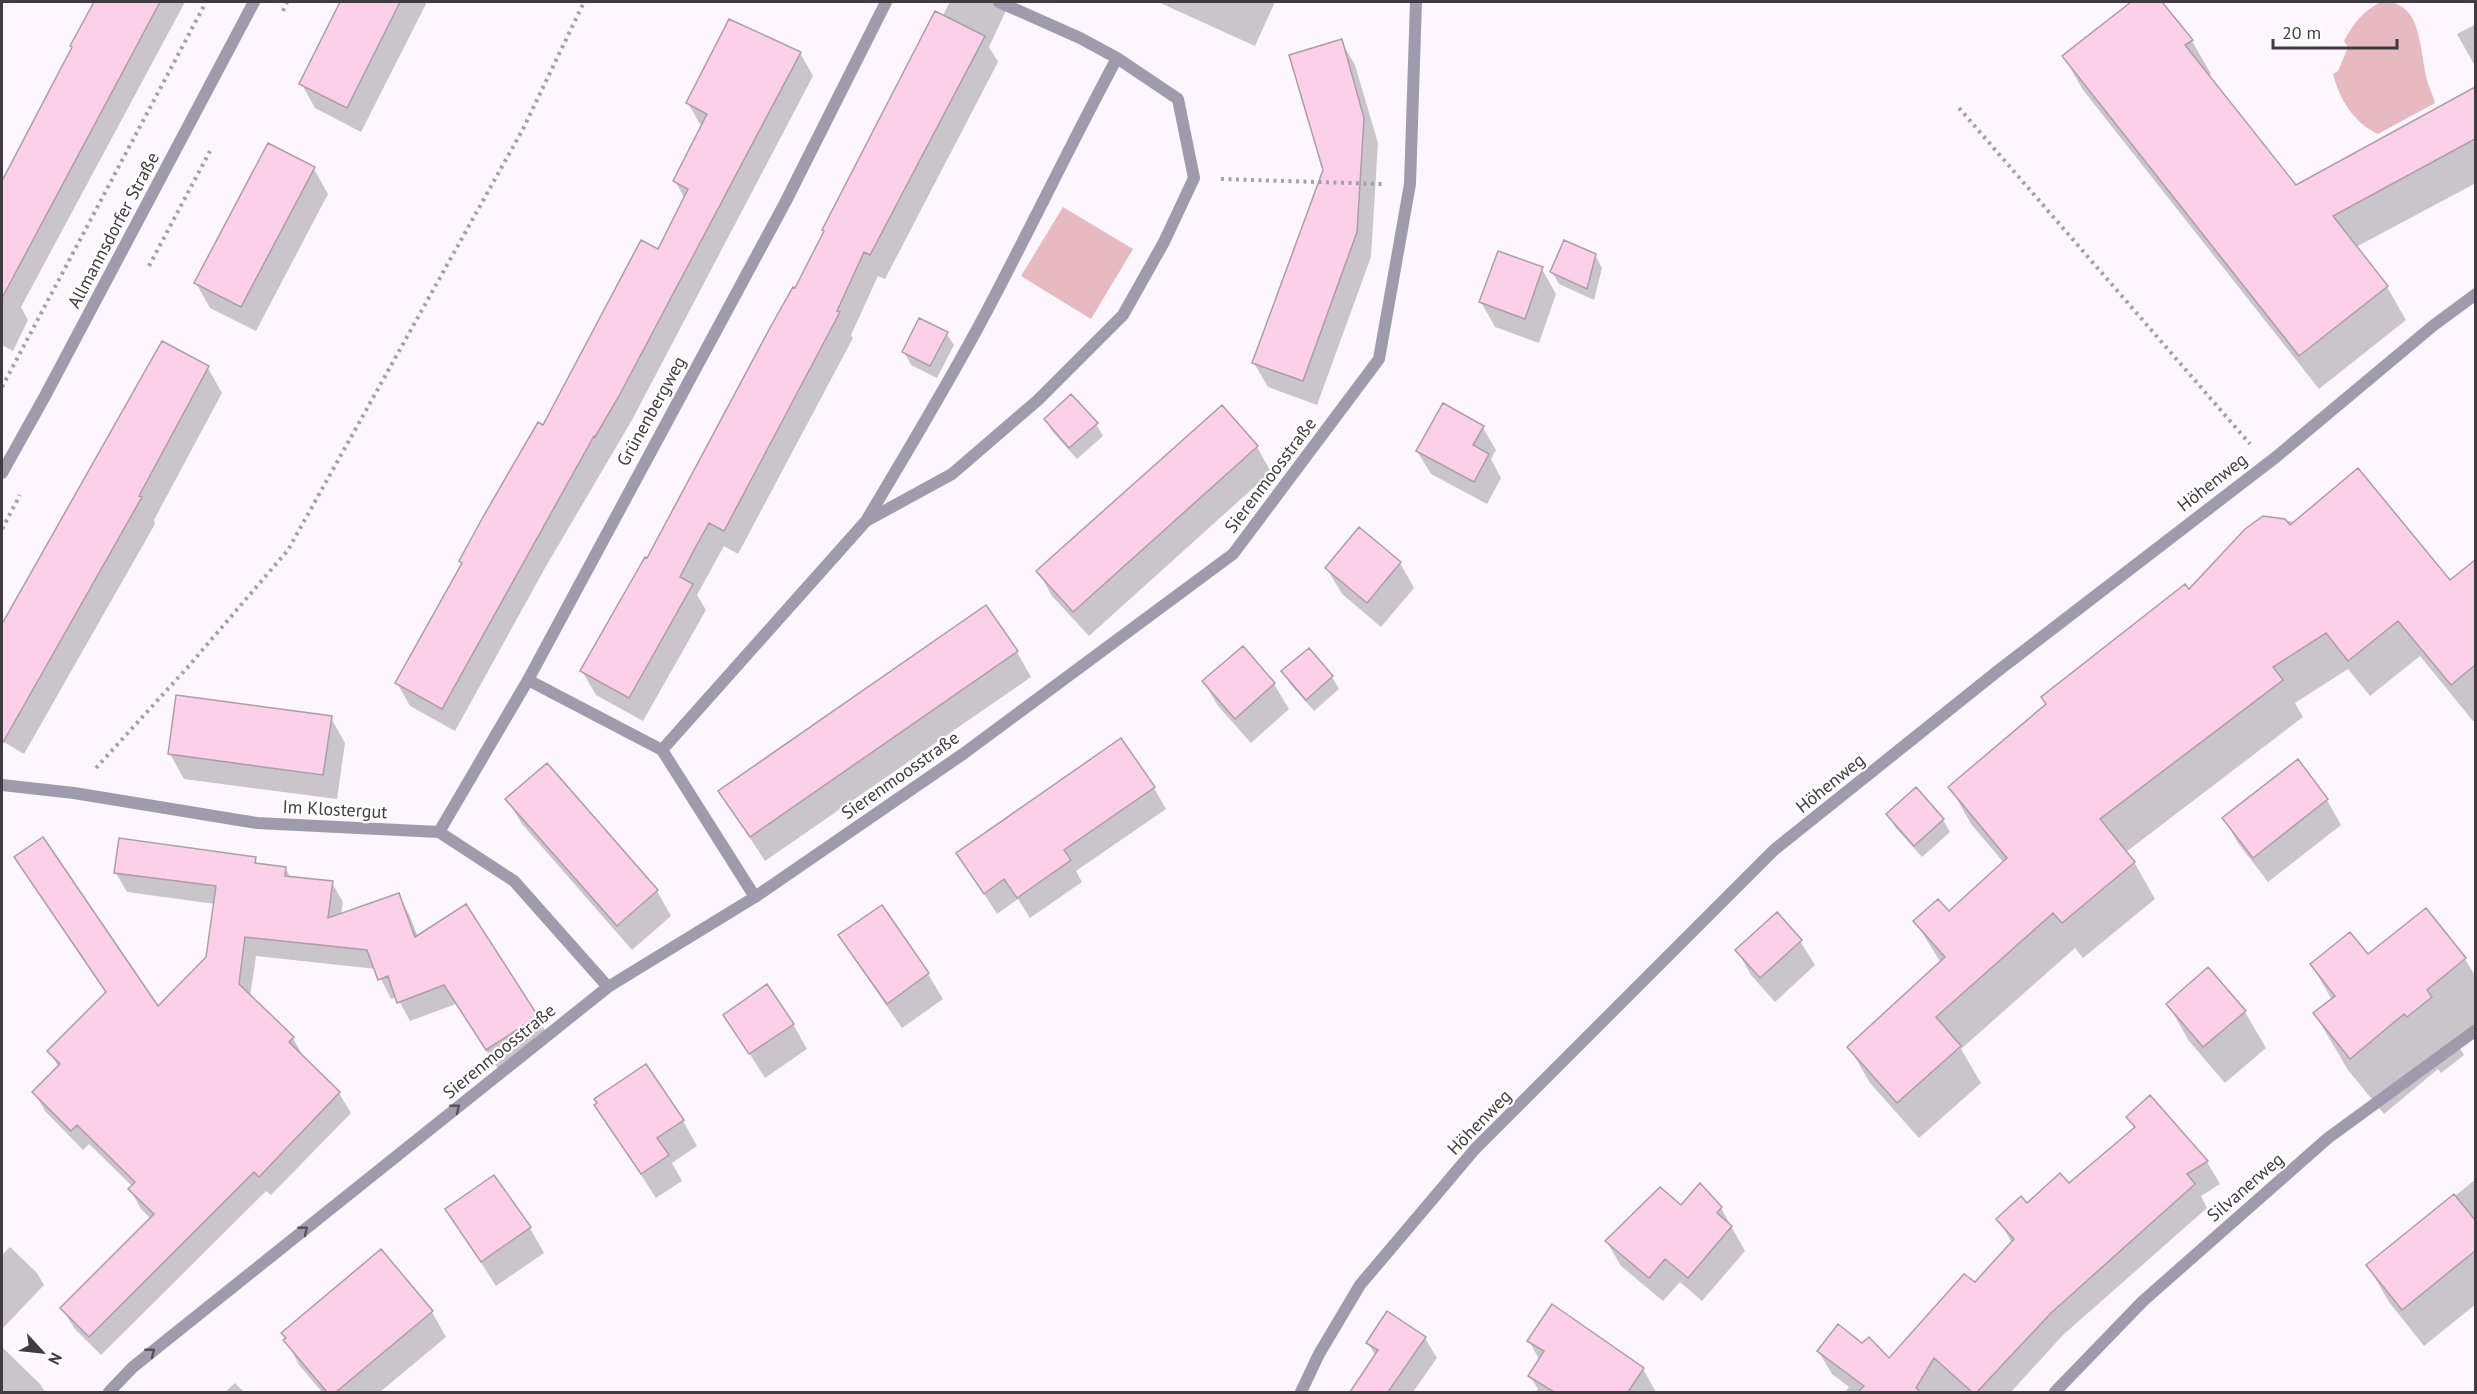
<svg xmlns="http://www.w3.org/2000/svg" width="2477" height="1394" font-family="'PT Sans',sans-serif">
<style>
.green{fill:#e7b9c1}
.shadow{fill:#0003}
.building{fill:#fcd0e9;stroke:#ad9ea6;stroke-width:1.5}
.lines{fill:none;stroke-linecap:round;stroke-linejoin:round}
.path{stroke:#a6a0a7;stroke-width:4;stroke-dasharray:3 4.5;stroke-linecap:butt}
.service{stroke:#a09bac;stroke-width:12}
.minor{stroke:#a09bac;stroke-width:12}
.oneway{stroke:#58535b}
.labels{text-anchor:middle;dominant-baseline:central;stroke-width:4.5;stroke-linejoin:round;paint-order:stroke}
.street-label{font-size:18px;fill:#403b40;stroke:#fff}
</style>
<rect width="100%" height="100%" fill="#fdf6fe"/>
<path class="green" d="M 2381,2 C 2391,1 2400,4 2407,11 C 2421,24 2422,62 2427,80 C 2429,88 2433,95 2435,103 L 2378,134 C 2353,122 2340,100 2333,74 L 2338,71 L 2348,47 L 2344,41 C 2353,24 2363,11 2381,2 Z
M 1063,207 L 1133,249 L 1091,319 L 1021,276 Z"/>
<path class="shadow" d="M 96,2 L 185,2 L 21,307 L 28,320 L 13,351 L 2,345 L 2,184 Z
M 342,2 L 427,2 L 361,132 L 315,108 L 301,83 Z
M 950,2 L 1010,2 L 989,47 L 998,62 L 885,279 L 878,276 L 851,335 L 853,338 L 738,554 L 724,546 L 697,595 L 706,610 L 643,721 L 596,695 L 582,671 L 648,560 Z
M 1158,2 L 1275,2 L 1255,46 Z
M 2134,2 L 2160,2 L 2192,41 L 2211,74 L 2208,76 L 2295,187 L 2476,89 L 2476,183 L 2356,247 L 2387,287 L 2406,320 L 2319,389 L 2083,90 L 2064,57 Z
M 2476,24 L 2476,68 L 2457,34 Z
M 1341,41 L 1355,65 L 1378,143 L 1371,257 L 1317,405 L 1268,387 L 1254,363 L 1324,170 Z
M 800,53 L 813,76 L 632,420 L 545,568 L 455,731 L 410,706 L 397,683 L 463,565 L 460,561 L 544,427 L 659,251 L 685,199 L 675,181 L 701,126 L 688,103 Z
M 314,169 L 328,194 L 256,331 L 210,308 L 196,283 Z
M 1595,255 L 1602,268 L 1594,300 L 1559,284 L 1552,272 Z
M 1542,269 L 1556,294 L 1539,343 L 1495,327 L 1481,302 Z
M 946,333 L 954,345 L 937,378 L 911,365 L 904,352 Z
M 163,343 L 208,368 L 222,393 L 154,520 L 155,524 L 24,754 L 2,741 L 2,627 Z
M 1222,407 L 1257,447 L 1271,472 L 1089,636 L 1052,596 L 1038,571 Z
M 1045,419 L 1096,424 L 1103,436 L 1077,459 L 1052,431 Z
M 1483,428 L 1496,450 L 1491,459 L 1501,478 L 1487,504 L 1431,474 L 1417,451 Z
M 2263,517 L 2295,522 L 2450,582 L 2476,561 L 2476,718 L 2473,721 L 2420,656 L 2370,696 L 2348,669 L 2295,703 L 2303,717 L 2126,852 L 2134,862 L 2155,899 L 2083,958 L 2075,948 L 1961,1049 L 1981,1083 L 1919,1138 L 1870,1083 L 1849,1047 L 1941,963 L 1915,921 L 1949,913 L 2004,863 L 1971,824 L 1950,787 L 2189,591 Z
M 1400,563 L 1414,588 L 1381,627 L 1342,594 L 1327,569 Z
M 1242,648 L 1274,684 L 1289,709 L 1251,743 L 1218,706 L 1204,682 Z
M 1017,652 L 1031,677 L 765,861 L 720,792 Z
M 1283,672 L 1332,677 L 1339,689 L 1314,711 L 1290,684 Z
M 331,718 L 345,743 L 337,799 L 184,779 L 170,754 Z
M 2297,761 L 2327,800 L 2341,825 L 2268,882 L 2238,843 L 2224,818 Z
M 1154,788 L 1166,809 L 1076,871 L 1082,882 L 1030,918 L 1018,899 L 997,914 L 958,853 Z
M 1916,790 L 1943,820 L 1950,832 L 1922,857 L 1895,827 L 1888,815 Z
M 507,799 L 657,891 L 671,916 L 632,950 L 522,824 Z
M 255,859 L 258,865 L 285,868 L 291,878 L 332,883 L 343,902 L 341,915 L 398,895 L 409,914 L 418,937 L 537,1017 L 548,1036 L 498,1069 L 456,1004 L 410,1021 L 397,997 L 391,999 L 376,969 L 256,956 L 250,997 L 293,1038 L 304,1058 L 339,1093 L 351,1113 L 271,1195 L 266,1191 L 101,1355 L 74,1328 L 62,1308 L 151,1219 L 141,1209 L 130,1189 L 132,1186 L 89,1144 L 83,1150 L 45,1111 L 34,1092 L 59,1068 L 49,1051 L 107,994 L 21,865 L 158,1009 L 207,958 L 215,904 L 127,892 L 116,873 Z
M 881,907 L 928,974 L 943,999 L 902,1028 L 855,960 L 840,935 Z
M 1800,941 L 1815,965 L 1775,1002 L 1751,975 L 1737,950 Z
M 2367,956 L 2465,959 L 2476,977 L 2476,1033 L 2459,1047 L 2464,1055 L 2441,1073 L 2438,1069 L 2384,1114 L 2348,1070 L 2315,1014 L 2332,1000 L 2312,965 Z
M 2168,1004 L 2245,1012 L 2266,1048 L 2225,1083 L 2189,1041 Z
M 725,1015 L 793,1024 L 807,1049 L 765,1078 Z
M 2150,1097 L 2207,1162 L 2220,1184 L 2201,1196 L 2207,1208 L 2063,1335 L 2011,1392 L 1845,1392 L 1849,1387 L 1832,1374 L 1819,1352 L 1863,1345 L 1889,1361 L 1948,1315 L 2012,1243 L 1998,1219 L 2069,1185 L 2135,1129 L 2128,1117 Z
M 596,1106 L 683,1121 L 697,1146 L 672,1163 L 682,1181 L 656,1198 Z
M 2476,1179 L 2476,1304 L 2424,1346 L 2389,1302 L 2368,1266 Z
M 1681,1207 L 1721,1208 L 1745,1251 L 1702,1301 L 1680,1282 L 1663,1301 L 1621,1266 L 1607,1242 Z
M 447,1210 L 530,1228 L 544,1253 L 496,1286 Z
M 10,1247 L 37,1273 L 44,1285 L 3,1328 L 2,1255 Z
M 381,1251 L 432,1312 L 446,1337 L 380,1392 L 322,1392 L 299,1365 L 283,1333 Z
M 1425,1338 L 1437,1358 L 1413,1392 L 1352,1392 L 1376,1356 L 1368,1343 Z
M 1529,1341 L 1643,1369 L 1656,1392 L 1536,1392 L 1538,1389 L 1530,1376 L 1540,1361 Z
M 2,1347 L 40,1384 L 45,1392 L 2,1392 Z
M 235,1383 L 244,1392 L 225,1392 Z"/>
<path class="building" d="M 94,2 L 160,2 L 2,298 L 2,181 L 72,47 L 70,46 Z
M 340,2 L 400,2 L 347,108 L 299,84 Z
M 2131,2 L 2162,2 L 2193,40 L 2185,45 L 2296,185 L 2475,87 L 2475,139 L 2333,216 L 2388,286 L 2299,356 L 2062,56 Z
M 935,11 L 985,36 L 870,255 L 864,252 L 837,311 L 840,312 L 724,531 L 709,523 L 694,550 L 680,577 L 693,584 L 629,698 L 580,671 L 645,557 L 647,558 L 771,326 L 793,287 L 795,288 L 824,231 L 822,230 Z
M 729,19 L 801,52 L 619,396 L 595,437 L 594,436 L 442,709 L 395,683 L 462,563 L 459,561 L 483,517 L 538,422 L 543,425 L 641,240 L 658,249 L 688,189 L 673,181 L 707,114 L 686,103 Z
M 1342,39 L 1364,118 L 1357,232 L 1303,381 L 1252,363 L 1323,170 L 1289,55 Z
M 268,143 L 315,167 L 241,307 L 194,283 Z
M 1564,240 L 1596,254 L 1587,289 L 1550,272 Z
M 1498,251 L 1543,267 L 1525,319 L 1479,302 Z
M 919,318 L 948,332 L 930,366 L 902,352 Z
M 162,341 L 209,366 L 139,496 L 142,497 L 2,744 L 2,624 Z
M 1071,394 L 1098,423 L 1069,448 L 1044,419 Z
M 1443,403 L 1484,426 L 1473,445 L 1489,454 L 1474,482 L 1416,451 Z
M 1222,405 L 1258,446 L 1073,612 L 1036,571 Z
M 2358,468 L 2450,580 L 2475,560 L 2475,665 L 2451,685 L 2398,621 L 2348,661 L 2326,633 L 2273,667 L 2283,680 L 2100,819 L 2135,862 L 2062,923 L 2053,913 L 1936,1017 L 1961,1046 L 1897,1103 L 1847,1047 L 1945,957 L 1913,921 L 1938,899 L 1949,911 L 2007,858 L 1948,787 L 2046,704 L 2041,697 L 2185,584 L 2189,589 L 2245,529 L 2263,516 L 2285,519 L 2290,525 Z
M 1359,527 L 1401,562 L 1367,603 L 1325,568 Z
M 986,605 L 1018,651 L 750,837 L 718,791 Z
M 1243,646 L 1275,683 L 1235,719 L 1202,681 Z
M 1309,648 L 1333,676 L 1306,700 L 1281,671 Z
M 176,695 L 332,716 L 323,775 L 168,754 Z
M 1121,738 L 1155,787 L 1064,850 L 1071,860 L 1017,898 L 1004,879 L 984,894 L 956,853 Z
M 2298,759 L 2328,799 L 2253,858 L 2222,818 Z
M 547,763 L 658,890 L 617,926 L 505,799 Z
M 1916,787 L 1944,819 L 1914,846 L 1886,814 Z
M 43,837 L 158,1006 L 206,957 L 216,886 L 114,873 L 119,838 L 256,857 L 255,863 L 286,867 L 285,876 L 333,881 L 328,918 L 399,893 L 415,937 L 466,904 L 538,1016 L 486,1050 L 444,985 L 397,1003 L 388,976 L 378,980 L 367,950 L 245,937 L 239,984 L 294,1037 L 289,1042 L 340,1092 L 259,1177 L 254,1172 L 89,1337 L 60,1308 L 154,1214 L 128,1189 L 135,1182 L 77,1125 L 71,1131 L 32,1092 L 60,1064 L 47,1051 L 106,992 L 14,857 Z
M 882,905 L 929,973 L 887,1004 L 838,935 Z
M 2426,908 L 2466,958 L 2427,990 L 2432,997 L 2407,1017 L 2404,1014 L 2350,1059 L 2313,1013 L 2335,996 L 2310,964 L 2350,932 L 2368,954 Z
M 1777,912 L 1802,940 L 1760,978 L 1735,950 Z
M 2208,967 L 2246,1011 L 2203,1047 L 2166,1004 Z
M 767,984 L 794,1024 L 749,1054 L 723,1015 Z
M 646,1064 L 684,1120 L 657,1138 L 669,1155 L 641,1174 L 594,1105 L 597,1103 L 594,1099 Z
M 2150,1095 L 2208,1161 L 2187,1174 L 2195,1184 L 2051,1313 L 1977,1392 L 1972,1392 L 1934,1358 L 1916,1388 L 1920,1392 L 1858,1392 L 1864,1386 L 1817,1351 L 1838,1324 L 1862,1343 L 1869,1337 L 1889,1358 L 1964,1274 L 1975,1282 L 2014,1239 L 1996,1219 L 2021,1196 L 2027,1203 L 2060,1173 L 2069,1183 L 2135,1127 L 2126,1117 Z
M 494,1175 L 531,1227 L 481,1262 L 445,1209 Z
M 1700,1183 L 1722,1207 L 1717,1213 L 1732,1226 L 1688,1278 L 1665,1259 L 1649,1278 L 1605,1241 L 1660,1187 L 1681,1205 Z
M 2454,1194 L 2475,1220 L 2475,1251 L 2402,1310 L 2366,1265 Z
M 381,1249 L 433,1311 L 336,1392 L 327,1392 L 283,1340 L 286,1338 L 281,1333 Z
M 1552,1304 L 1644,1368 L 1628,1392 L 1554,1392 L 1528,1376 L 1544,1351 L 1527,1341 Z
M 1387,1311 L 1426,1337 L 1388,1392 L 1350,1392 L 1378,1350 L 1366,1343 Z"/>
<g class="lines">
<path class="path" d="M 283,11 L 287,2
M 1959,108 L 2250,444
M 1221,179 L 1382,184
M 149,266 L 210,151
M 2,387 L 206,2
M 2,529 L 20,495
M 96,768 L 187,668 L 288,550 L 523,129 L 584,2"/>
<path class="service" d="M 866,521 C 908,450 952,378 990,305 C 1033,223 1073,140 1117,58
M 528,680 L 662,750
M 755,897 L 662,750 L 866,521 L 952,474 L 1038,400 L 1123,315 L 1164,242 L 1194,178 L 1178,99 L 1117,58 L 1080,38 L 999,2"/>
<path class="minor" d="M 2,473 L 45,396 L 254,2
M 2,785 L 74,793 L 257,823 L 439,832 L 514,881 L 608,987
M 439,832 L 528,680 L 786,201 L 886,2
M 109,1392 L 133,1367 L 608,987 L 755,897 L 963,754 L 1233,554 L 1379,359 L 1410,184 L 1416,2
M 1301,1392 L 1319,1354 L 1360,1285 L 1475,1149 L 1774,850 L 1999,670 L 2276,457 L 2434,325 L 2476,294
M 2055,1392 L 2143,1301 L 2328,1138 L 2476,1030"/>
</g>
<defs><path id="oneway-chevron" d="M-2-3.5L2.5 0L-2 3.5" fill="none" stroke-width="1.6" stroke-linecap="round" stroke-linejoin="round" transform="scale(1.5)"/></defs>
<g class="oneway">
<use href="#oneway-chevron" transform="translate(456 1108) rotate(-39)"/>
<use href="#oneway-chevron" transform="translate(304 1230) rotate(-39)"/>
<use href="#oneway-chevron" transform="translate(151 1352) rotate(-39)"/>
</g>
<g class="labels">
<g class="street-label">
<text transform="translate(113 230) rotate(-62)">Allmannsdorfer Straße</text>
<text transform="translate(651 411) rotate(-61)">Grünenbergweg</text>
<text transform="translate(1270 475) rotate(-53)">Sierenmoosstraße</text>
<text transform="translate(2212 482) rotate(-38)">Höhenweg</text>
<text transform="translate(900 775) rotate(-35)">Sierenmoosstraße</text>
<text transform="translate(1830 783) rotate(-39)">Höhenweg</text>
<text transform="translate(335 809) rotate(3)">Im Klostergut</text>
<text transform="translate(499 1051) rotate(-39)">Sierenmoosstraße</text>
<text transform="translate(1479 1122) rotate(-46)">Höhenweg</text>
<text transform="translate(2245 1187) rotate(-41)">Silvanerweg</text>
</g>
</g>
<rect width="2477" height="1394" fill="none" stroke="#403b40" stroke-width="6"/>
<g transform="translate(42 1352) rotate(117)" stroke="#ffffff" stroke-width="4.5" paint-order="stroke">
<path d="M0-4.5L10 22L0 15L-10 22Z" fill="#403b40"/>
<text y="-9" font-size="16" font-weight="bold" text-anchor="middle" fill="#403b40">N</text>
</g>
<path d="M2273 39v9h124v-9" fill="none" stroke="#403b40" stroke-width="3"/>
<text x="2282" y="39" font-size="18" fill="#403b40" stroke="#ffffff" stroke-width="4.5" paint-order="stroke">20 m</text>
</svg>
